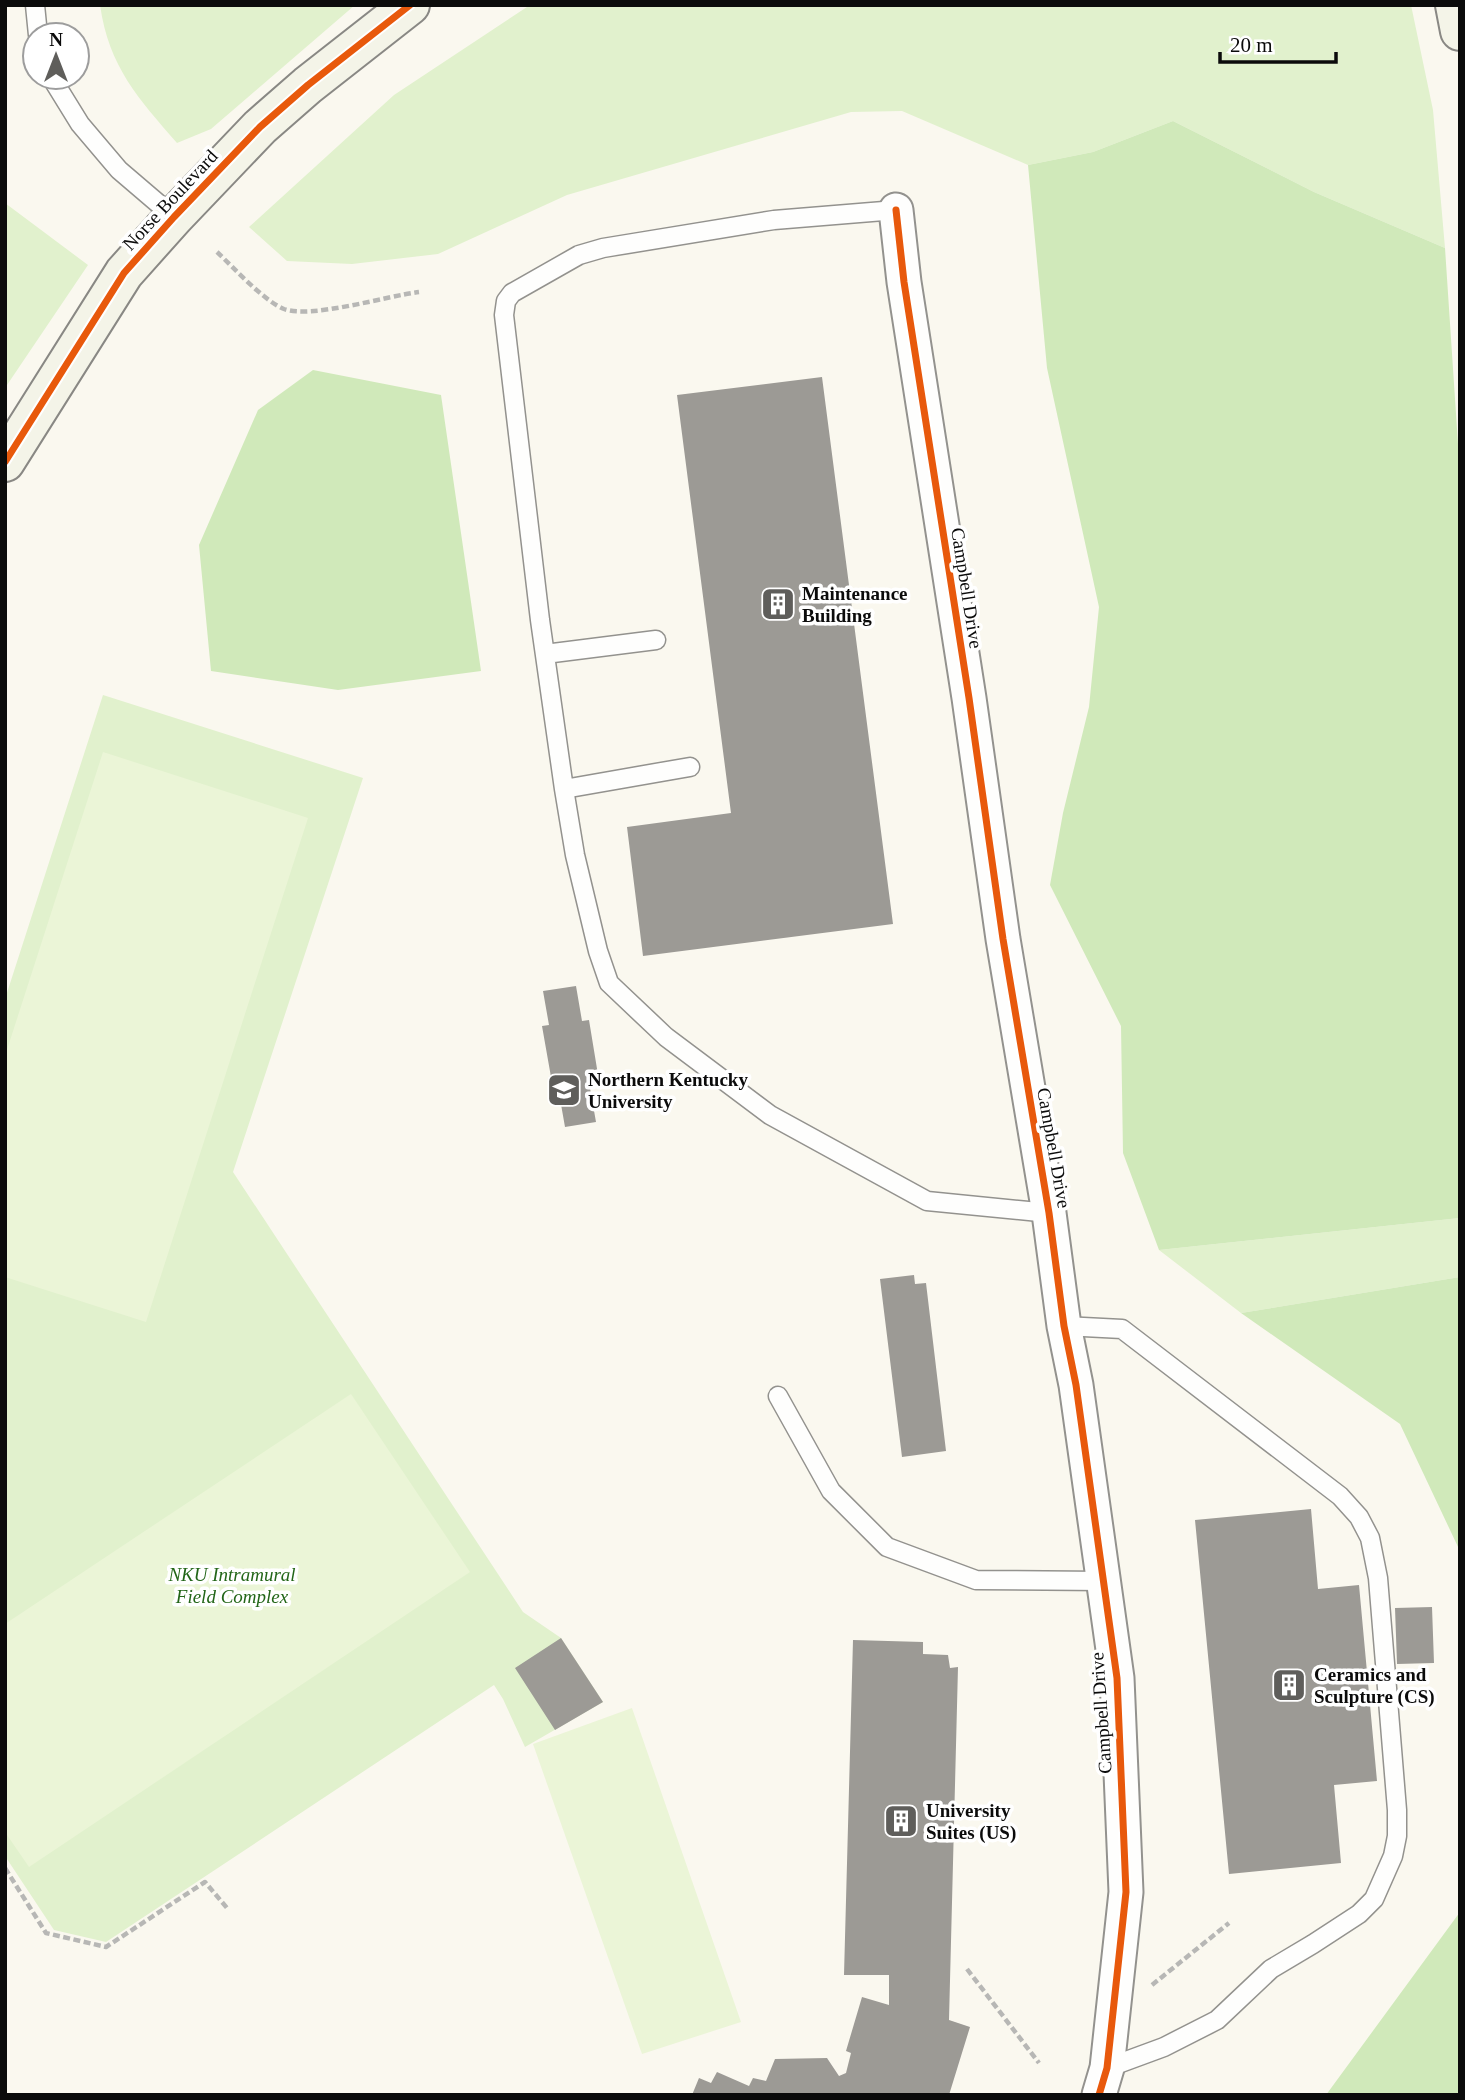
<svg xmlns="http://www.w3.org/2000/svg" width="1465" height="2100" font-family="'Times New Roman',serif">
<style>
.green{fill:#e1f1cd}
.forest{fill:#d0e9ba}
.pitch{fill:#ebf5d7}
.building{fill:#9c9a95}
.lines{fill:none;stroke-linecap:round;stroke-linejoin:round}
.lane-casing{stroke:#93928e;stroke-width:21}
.street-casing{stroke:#93928e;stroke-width:37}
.secondary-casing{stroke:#898884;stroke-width:42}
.path{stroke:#b7b7b5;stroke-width:4.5;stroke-dasharray:7 3.5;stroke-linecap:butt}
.lane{stroke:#fefefd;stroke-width:18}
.street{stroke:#fefefd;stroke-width:33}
.secondary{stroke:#f4f4e8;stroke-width:38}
.cycleway-casing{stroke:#fff;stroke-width:11}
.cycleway{stroke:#e8590c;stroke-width:7}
.labels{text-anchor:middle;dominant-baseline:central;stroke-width:7;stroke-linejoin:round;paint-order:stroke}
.street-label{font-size:19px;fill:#0b0b0b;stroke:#fff}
.poi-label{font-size:19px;font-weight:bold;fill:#0b0b0b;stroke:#fff;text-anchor:start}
.park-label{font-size:19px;font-style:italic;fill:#236618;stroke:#fff}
</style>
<rect width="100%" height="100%" fill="#faf8ef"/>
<path class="green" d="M 100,5 L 355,5 L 211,129 L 177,143 C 138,98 109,67 100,5 Z
M 530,5 L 1411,5 L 1433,110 L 1445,248 L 1314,192 L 1173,121 L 1093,152 L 1028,165 L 902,111 L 851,112 L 567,195 L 438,254 L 352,264 L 287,261 L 249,227 L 394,95 Z
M 5,203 L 88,265 L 5,388 Z
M 103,695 L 363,778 L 233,1172 L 523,1612 L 561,1638 L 603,1702 L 525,1747 L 503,1699 L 494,1685 L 106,1942 L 54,1930 L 5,1856 L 5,999 Z
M 1460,1218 L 1460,1277 L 1241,1313 L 1159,1250 Z"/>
<path class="forest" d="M 1173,121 L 1314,192 L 1445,248 L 1460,474 L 1460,1218 L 1159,1250 L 1123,1153 L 1121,1026 L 1050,885 L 1063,813 L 1089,707 L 1099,607 L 1047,368 L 1028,165 L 1093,152 Z
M 313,370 L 441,395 L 481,671 L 338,690 L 211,671 L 199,545 L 258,410 Z
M 1460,1277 L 1460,1558 L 1459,1549 L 1400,1424 L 1241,1313 Z
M 1460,1912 L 1460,2095 L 1326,2095 Z"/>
<path class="pitch" d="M 103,752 L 308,818 L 146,1322 L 5,1277 L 5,1056 Z
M 351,1394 L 470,1572 L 29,1867 L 5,1832 L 5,1624 Z
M 632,1708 L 741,2022 L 642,2054 L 533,1744 Z"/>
<path class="building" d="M 822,377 L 893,924 L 643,956 L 627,827 L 731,813 L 677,395 Z
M 576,986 L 582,1021 L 589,1020 L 600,1087 L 590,1088 L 596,1122 L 565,1127 L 559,1093 L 554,1094 L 542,1026 L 549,1025 L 543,991 Z
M 914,1275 L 915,1284 L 926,1283 L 946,1451 L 902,1457 L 880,1279 Z
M 1311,1509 L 1318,1589 L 1359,1585 L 1377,1781 L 1334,1785 L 1341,1863 L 1229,1874 L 1195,1520 Z
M 1432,1607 L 1434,1663 L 1397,1664 L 1395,1608 Z
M 561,1638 L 603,1702 L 555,1730 L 515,1668 Z
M 853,1640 L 923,1642 L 923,1654 L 948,1655 L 950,1668 L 958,1667 L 949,2020 L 970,2027 L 949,2095 L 692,2095 L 699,2078 L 711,2083 L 717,2072 L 749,2086 L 753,2078 L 766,2081 L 775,2059 L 827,2058 L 839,2076 L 846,2073 L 851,2053 L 846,2051 L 862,1997 L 889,2005 L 889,1975 L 844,1975 Z"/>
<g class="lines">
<g class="lane-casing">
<path id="lane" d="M 35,5 L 38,35
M 51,77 L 80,124 L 119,170 L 174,217
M 896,210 L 774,220 L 603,248 L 579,255 L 512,293 L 506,301 L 504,315 L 540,620 L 564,789 L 575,855 L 598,951 L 609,983 L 666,1037 L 770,1115 L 927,1201 L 1049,1213
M 545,654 L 656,640
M 564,789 L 690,767
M 1064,1326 L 1122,1329 L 1340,1496 L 1359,1517 L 1370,1538 L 1378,1578 L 1397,1810 L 1397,1836 L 1393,1856 L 1374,1899 L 1359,1914 L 1313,1944 L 1271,1969 L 1217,2020 L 1164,2047 L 1107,2068
M 778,1396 L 831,1491 L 887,1547 L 976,1580 L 1103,1581"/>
</g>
<g class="street-casing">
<path id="street" d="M 896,210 L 904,282 L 969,698 L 1003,939 L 1049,1213 L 1064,1326 L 1076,1385 L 1117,1678 L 1126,1892 L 1107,2068 L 1099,2095"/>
</g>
<g class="secondary-casing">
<path id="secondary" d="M 1455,5 L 1460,31
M 5,462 L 124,273 L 174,217 L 260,127 L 308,85 L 410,5"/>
</g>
<path class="path" d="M 217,252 C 233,267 264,301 284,309 C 311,319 387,296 419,292
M 5,1868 L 46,1933 L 106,1947 L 205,1882 L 227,1908
M 967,1969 L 1039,2063
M 1152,1985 L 1229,1923"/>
<use href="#lane" class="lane"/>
<use href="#street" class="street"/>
<use href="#secondary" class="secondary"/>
<g class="cycleway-casing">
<path id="cycleway" d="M 896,210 L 904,282 L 969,698 L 1003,939 L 1049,1213 L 1064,1326 L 1076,1385 L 1117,1678 L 1126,1892 L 1107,2068 L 1099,2095
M 5,462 L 124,273 L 174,217 L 260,127 L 308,85 L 410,5"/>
</g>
<use href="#cycleway" class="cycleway"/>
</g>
<defs>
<g id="building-square" transform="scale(1.75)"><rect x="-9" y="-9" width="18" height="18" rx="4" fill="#5f5e5b" stroke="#fff"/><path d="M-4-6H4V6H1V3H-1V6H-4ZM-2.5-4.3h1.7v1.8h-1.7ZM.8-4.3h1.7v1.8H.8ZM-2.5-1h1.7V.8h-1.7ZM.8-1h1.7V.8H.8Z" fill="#fff"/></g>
<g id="university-square" transform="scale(1.75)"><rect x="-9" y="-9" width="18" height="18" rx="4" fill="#5f5e5b" stroke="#fff"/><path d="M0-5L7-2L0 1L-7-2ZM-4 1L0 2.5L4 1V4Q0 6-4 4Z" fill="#fff"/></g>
</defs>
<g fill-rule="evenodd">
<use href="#building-square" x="778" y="604"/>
<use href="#university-square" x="564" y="1090"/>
<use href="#building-square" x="1289" y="1685"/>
<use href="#building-square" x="901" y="1821"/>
</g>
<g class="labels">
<g class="street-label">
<text transform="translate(170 200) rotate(-47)">Norse Boulevard</text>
<text transform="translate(967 588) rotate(81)">Campbell Drive</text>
<text transform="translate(1054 1148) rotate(80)">Campbell Drive</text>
<text transform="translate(1101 1713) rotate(-94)">Campbell Drive</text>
</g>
<g class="poi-label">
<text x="802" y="593">Maintenance<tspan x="802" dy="22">Building</tspan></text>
<text x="588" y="1079">Northern Kentucky<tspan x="588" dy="22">University</tspan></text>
<text x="1314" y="1674">Ceramics and<tspan x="1314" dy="22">Sculpture (CS)</tspan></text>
<text x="926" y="1810">University<tspan x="926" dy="22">Suites (US)</tspan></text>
</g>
<g class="park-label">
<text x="232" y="1574">NKU Intramural<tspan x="232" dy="22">Field Complex</tspan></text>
</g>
</g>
<rect width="1465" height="2100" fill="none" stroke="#0b0b0b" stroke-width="14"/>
<g transform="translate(56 56)"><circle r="33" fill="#ffffff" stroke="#9d9d9d" stroke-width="2"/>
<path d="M0-5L12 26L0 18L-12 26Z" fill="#5f5e5b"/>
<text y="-10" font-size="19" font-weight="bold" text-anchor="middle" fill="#0b0b0b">N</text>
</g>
<path d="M1220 52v10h116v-10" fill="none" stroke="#0b0b0b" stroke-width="3.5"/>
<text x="1230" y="52" font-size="21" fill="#0b0b0b" stroke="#ffffff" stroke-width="5" paint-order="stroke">20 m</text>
</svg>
